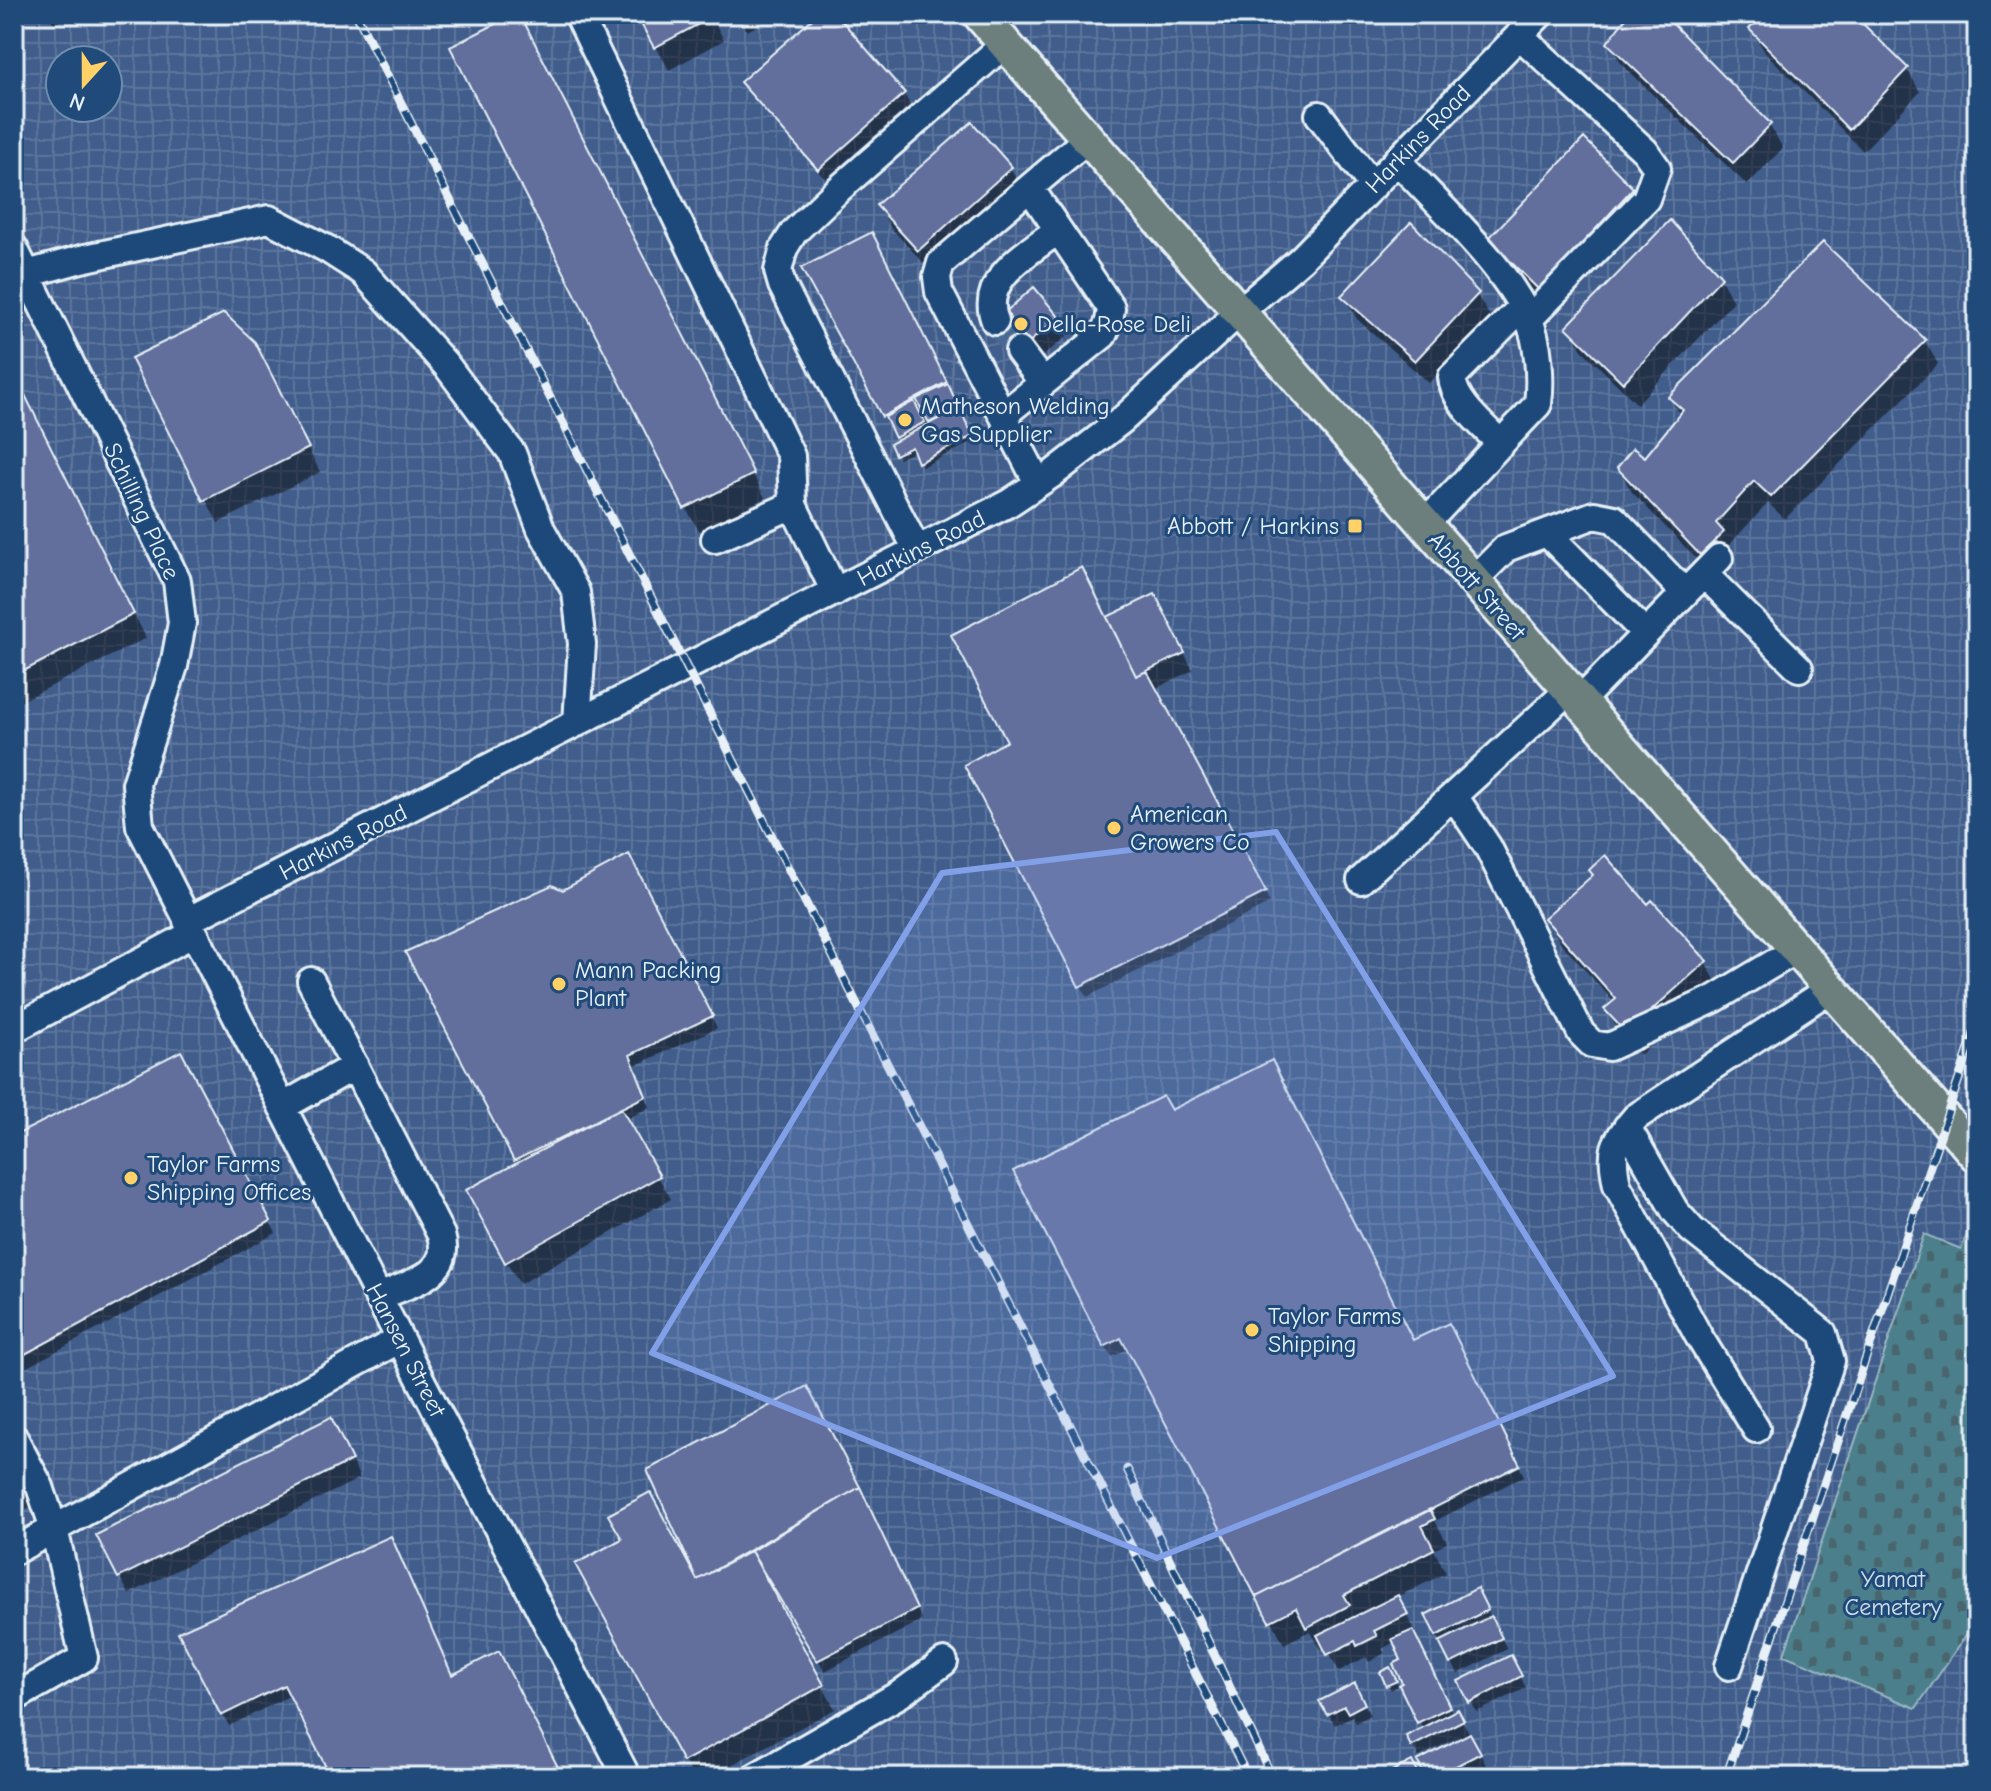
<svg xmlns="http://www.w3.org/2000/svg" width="1991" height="1791" font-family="'Comic Neue',sans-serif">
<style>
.industrial{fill:url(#industrial-grid);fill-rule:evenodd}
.cemetery{fill:url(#cemetery-stones);stroke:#9ab8c2;stroke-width:2}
.shadow{fill:#0007}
.building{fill:#626e9b;stroke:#e8f1f8;stroke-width:2}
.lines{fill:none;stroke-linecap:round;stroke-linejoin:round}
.minor-tunnel{stroke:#486993;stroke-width:26;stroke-dasharray:26 13;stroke-linecap:butt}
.minor-casing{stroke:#e8f1f8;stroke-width:32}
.major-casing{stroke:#e8f1f8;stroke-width:38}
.minor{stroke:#1f4a7a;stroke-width:26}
.major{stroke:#6c7f7c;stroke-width:32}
.rail-casing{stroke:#e8f1f8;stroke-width:9}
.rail{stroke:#1f4a7a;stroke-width:6;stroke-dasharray:18;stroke-linecap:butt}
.marked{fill:#82a0e8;fill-opacity:0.2;stroke:#82a0e8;stroke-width:6;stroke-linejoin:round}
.poi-dot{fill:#ffd166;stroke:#1f4a7a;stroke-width:3}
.labels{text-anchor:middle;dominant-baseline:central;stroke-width:6;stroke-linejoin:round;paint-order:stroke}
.street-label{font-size:24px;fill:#e8f1f8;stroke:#1f4a7a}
.poi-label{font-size:24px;fill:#e8f1f8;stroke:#1f4a7a;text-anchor:start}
.park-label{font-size:24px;fill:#d0e0e8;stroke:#1f4a7a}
</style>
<defs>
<pattern id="industrial-grid" width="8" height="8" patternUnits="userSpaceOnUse" patternTransform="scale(2)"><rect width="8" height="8" fill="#3f5d8b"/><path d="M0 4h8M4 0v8" fill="none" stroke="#5b759c"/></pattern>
<pattern id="cemetery-stones" width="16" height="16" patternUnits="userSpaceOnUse" patternTransform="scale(2)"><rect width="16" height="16" fill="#4b7f8c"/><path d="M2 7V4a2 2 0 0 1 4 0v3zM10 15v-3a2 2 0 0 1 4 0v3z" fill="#49666e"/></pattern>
</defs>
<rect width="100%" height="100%" fill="#2c5181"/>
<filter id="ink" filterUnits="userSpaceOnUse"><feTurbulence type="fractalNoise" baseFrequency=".0125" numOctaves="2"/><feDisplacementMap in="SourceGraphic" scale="16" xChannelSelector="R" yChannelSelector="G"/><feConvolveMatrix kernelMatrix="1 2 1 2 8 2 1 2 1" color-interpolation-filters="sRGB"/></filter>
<g filter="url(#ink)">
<path class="industrial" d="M 14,14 L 1977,14 L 1977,1777 L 14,1777 ZM 60,60 L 108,60 L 108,108 L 60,108 Z"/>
<path class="cemetery" d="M 1969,1230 L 1977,1239 L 1977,1619 L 1916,1708 L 1784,1655 L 1924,1234 L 1961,1249 Z"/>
<path class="shadow" d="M 48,14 L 74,14 L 54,24 Z
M 638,14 L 710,14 L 724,40 L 669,70 Z
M 738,14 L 780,14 L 747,31 Z
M 821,14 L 833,14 L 904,94 L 910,105 L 825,179 L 749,93 L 743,82 Z
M 1632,14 L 1660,14 L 1769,125 L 1783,148 L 1747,185 L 1623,66 L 1609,43 Z
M 1758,14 L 1850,14 L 1907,69 L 1920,92 L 1863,151 L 1765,52 L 1751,29 L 1762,19 Z
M 531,37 L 765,498 L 699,531 L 686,508 Z
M 1010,168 L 1024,191 L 932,272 L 891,228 L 878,205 Z
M 1631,190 L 1644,213 L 1554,312 L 1504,262 L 1491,239 Z
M 1823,245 L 1925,341 L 1938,364 L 1785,519 L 1768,503 L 1729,545 L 1736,556 L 1714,577 L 1632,492 L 1619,469 L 1645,460 L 1681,416 L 1670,397 Z
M 884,258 L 959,406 L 974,441 L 922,467 L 915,451 L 899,459 L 892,444 L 899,441 L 884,416 Z
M 1720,278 L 1733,302 L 1637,404 L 1582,350 L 1569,327 Z
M 1033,290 L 1057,319 L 1067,336 L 1024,372 L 1000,344 L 990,328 Z
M 1477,295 L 1491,318 L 1429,383 L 1357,319 L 1344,296 Z
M 134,359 L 267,368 L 320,472 L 218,523 Z
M 14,373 L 146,638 L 14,705 Z
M 1154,596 L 1193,670 L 1155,689 L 1270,903 L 1087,997 L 966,766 L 1009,742 L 1107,619 Z
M 634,867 L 717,1028 L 634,1066 L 650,1107 L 625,1120 L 671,1199 L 520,1284 L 506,1262 L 518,1165 L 408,953 Z
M 1594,877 L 1648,906 L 1705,962 L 1718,985 L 1640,1055 L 1620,1033 L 1606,1010 L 1615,1003 L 1560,942 L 1547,919 Z
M 186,1064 L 276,1233 L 14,1374 L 14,1138 Z
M 1170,1113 L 1413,1343 L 1454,1336 L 1524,1476 L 1435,1521 L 1447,1543 L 1434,1550 L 1446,1573 L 1397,1597 L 1416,1632 L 1413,1634 L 1453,1714 L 1458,1712 L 1486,1765 L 1462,1777 L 1428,1777 L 1460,1741 L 1458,1737 L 1419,1757 L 1408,1737 L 1423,1729 L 1404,1684 L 1404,1661 L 1395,1642 L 1382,1649 L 1385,1653 L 1369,1662 L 1366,1657 L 1339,1671 L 1326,1647 L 1321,1649 L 1310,1631 L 1284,1644 L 1129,1348 L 1112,1357 L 1105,1346 Z
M 819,1411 L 872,1511 L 922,1620 L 825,1671 L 766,1573 L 762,1575 L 835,1709 L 709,1777 L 694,1777 L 684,1761 L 625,1540 L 649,1495 L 691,1568 L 694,1567 Z
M 340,1437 L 360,1478 L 129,1594 L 120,1577 Z
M 14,1465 L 36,1504 L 14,1515 Z
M 1482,1602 L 1507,1649 L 1458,1674 L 1427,1616 Z
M 181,1633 L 453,1677 L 562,1777 L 333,1777 L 291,1695 L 229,1726 Z
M 1516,1668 L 1526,1688 L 1477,1712 L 1471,1702 Z
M 1390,1670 L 1398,1686 L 1391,1690 L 1388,1685 Z
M 1354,1686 L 1370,1715 L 1356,1723 L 1352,1716 L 1335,1725 L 1322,1702 Z"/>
<path class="building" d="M 515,14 L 520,14 L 754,474 L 684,509 L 450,47 Z
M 636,14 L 711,14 L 712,17 L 654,48 Z
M 818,14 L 836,14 L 905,93 L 818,170 L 740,82 Z
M 1629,14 L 1663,14 L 1771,124 L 1733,163 L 1607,43 Z
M 1764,14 L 1853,14 L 1908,68 L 1849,130 L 1749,29 Z
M 972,122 L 1012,167 L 918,251 L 876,205 Z
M 1584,138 L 1633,188 L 1540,291 L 1488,239 Z
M 1670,220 L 1722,277 L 1623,383 L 1566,327 Z
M 1411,222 L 1479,293 L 1415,361 L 1341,296 Z
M 872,232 L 947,382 L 882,417 L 801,268 Z
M 1823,242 L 1926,340 L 1771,497 L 1754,481 L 1716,523 L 1724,532 L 1700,555 L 1617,468 L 1633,448 L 1645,457 L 1683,410 L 1668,397 Z
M 1034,287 L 1059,317 L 1013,356 L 988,327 Z
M 224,313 L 255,342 L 309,448 L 203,501 L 131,358 Z
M 14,373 L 134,614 L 14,676 Z
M 948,384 L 959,408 L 929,423 L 916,399 Z
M 914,401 L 925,422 L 895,438 L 885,417 Z
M 959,408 L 973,436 L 918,463 L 912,447 L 895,455 L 890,444 Z
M 1082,567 L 1136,676 L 1147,671 L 1266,892 L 1079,987 L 964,765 L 1007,741 L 951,635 Z
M 1155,594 L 1185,653 L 1136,676 L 1107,617 Z
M 629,854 L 713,1016 L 630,1055 L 646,1096 L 514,1161 L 405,952 L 552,885 L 563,890 Z
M 1605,855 L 1648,904 L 1652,900 L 1707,961 L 1626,1033 L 1604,1009 L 1616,999 L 1544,918 L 1593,875 L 1589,870 Z
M 181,1051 L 271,1221 L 14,1360 L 14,1136 Z
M 1272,1060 L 1413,1340 L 1449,1323 L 1520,1465 L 1256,1597 L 1121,1338 L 1104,1347 L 1013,1171 L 1163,1096 L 1171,1110 Z
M 621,1108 L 660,1176 L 505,1263 L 466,1190 Z
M 807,1386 L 860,1487 L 697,1580 L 647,1470 Z
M 331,1417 L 352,1460 L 118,1578 L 96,1535 Z
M 860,1487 L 917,1609 L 817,1661 L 751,1551 Z
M 650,1492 L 697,1580 L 751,1551 L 824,1685 L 683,1762 L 575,1564 L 622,1539 L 608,1515 Z
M 1430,1509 L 1435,1519 L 1422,1526 L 1434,1549 L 1344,1595 L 1350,1605 L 1306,1628 L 1296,1608 L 1269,1622 L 1256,1597 Z
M 391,1536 L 452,1675 L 499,1651 L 563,1777 L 331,1777 L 284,1685 L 221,1716 L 178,1632 Z
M 1477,1588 L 1488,1610 L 1436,1636 L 1425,1615 Z
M 1398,1595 L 1408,1614 L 1374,1631 L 1377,1636 L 1357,1646 L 1355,1641 L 1327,1655 L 1317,1635 Z
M 1491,1616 L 1502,1638 L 1450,1664 L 1439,1642 Z
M 1413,1630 L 1450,1707 L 1417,1723 L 1399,1685 L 1402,1683 L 1393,1664 L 1401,1660 L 1392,1639 Z
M 1511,1655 L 1522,1676 L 1469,1703 L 1458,1681 Z
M 1390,1667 L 1397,1681 L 1386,1686 L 1380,1672 Z
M 1355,1683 L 1365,1704 L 1348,1713 L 1344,1706 L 1327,1715 L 1319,1701 Z
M 1458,1709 L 1464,1720 L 1411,1747 L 1406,1736 Z
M 1470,1733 L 1481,1753 L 1435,1777 L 1426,1777 L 1417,1761 Z
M 1412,1761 L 1420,1777 L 1380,1777 Z"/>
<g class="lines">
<path class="minor-tunnel" d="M 995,321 L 1019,351"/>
<g class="minor-casing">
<path id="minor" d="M 578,14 L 791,456 L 793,505
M 1519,35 L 1645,151 L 1657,168 L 1646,199 L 1529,319
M 1319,115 L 1373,186
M 1397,160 C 1439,206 1503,263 1528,318 C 1539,341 1541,380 1538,404 L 1424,525
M 14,248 L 177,581 L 182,623 L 174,666 L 136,784 L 140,826 L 412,1363 L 627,1777
M 27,274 L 81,259 L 269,219 L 327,249 L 363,272 L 447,366 L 512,453 L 541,529 L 576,592 L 582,644 L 577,723
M 995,321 C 978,279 1030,252 1058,230
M 1019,351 L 1043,383
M 1003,415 L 1103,335 L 1109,322 L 1111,308 L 1030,188
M 1501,444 C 1485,427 1453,402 1452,377 L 1522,307
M 1038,483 L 939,292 L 937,277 L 941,263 L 1087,139
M 1547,533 L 1645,633
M 715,539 L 793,505 L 835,592
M 917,550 L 782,285 L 778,271 L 784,248 L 794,232 L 839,189 L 1005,44
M 1704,574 L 1799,668
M 1473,581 L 1506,548 L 1594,515 L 1614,519 L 1685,593
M 1579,702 L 1719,558
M 1454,796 L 1488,847 L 1581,1033 L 1592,1044 L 1609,1047 L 1714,999 L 1796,950
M 1361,880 L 1569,690
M 187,921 L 1009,503 L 1051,475 L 1122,420 L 1238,313 L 1301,259 L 1540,14
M 311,981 L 441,1235 C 453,1276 408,1284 378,1297
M 14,1029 L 194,933
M 282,1107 L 355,1066
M 1627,1127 L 1675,1211 L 1692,1230 L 1823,1333 L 1831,1361 L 1729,1666
M 1756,1429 L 1698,1335 L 1617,1185 C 1610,1149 1613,1144 1636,1117 L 1830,989
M 14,1438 L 40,1487 L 54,1529 L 84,1658 L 14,1698
M 14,1551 L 400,1339
M 755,1777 L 900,1694 L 944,1662"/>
</g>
<g class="major-casing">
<path id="major" d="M 979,14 L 1977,1156"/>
</g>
<use href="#minor" class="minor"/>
<use href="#major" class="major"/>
<g class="rail-casing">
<path id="rail" d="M 356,14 L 1248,1777
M 1127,1469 L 1272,1777
M 1726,1777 L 1977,1025"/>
</g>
<use href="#rail" class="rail"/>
</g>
</g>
<path class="marked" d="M 1276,832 L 1613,1376 L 1157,1558 L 652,1353 L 942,873 Z"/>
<g class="poi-dot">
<circle cx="1021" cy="324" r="8"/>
<circle cx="905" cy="420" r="8"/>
<rect x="1347" y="518" width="16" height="16" rx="4"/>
<circle cx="1114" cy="828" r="8"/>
<circle cx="559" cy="984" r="8"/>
<circle cx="131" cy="1178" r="8"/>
<circle cx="1252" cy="1330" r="8"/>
</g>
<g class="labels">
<g class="street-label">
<text transform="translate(1418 139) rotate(-46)">Harkins Road</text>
<text transform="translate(142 511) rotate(65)">Schilling Place</text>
<text transform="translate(921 548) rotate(-27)">Harkins Road</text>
<text transform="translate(1477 586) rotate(49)">Abbott Street</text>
<text transform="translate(343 842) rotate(-27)">Harkins Road</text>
<text transform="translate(406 1350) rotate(63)">Hansen Street</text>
</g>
<g class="poi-label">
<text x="1037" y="324">Della-Rose Deli</text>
<text x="921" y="406">Matheson Welding<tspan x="921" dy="28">Gas Supplier</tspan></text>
<text x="1339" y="526" text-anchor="end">Abbott / Harkins</text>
<text x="1130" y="814">American<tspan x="1130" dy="28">Growers Co</tspan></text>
<text x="575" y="970">Mann Packing<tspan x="575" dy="28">Plant</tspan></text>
<text x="147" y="1164">Taylor Farms<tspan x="147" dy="28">Shipping Offices</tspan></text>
<text x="1268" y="1316">Taylor Farms<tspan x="1268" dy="28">Shipping</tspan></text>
</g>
<g class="park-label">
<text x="1893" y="1579">Yamat<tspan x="1893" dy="28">Cemetery</tspan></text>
</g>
</g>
<rect width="1991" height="1791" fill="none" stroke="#1f4a7a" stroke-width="48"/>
<rect x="24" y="24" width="1943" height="1743" fill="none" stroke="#e8f1f8" stroke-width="3" filter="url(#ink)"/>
<g transform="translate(84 84) rotate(201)"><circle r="38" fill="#1f4a7a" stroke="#6f8dac" stroke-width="2"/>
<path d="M0-6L14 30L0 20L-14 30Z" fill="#ffd166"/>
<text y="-12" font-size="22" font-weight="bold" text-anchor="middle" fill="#e8f1f8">N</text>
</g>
</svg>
